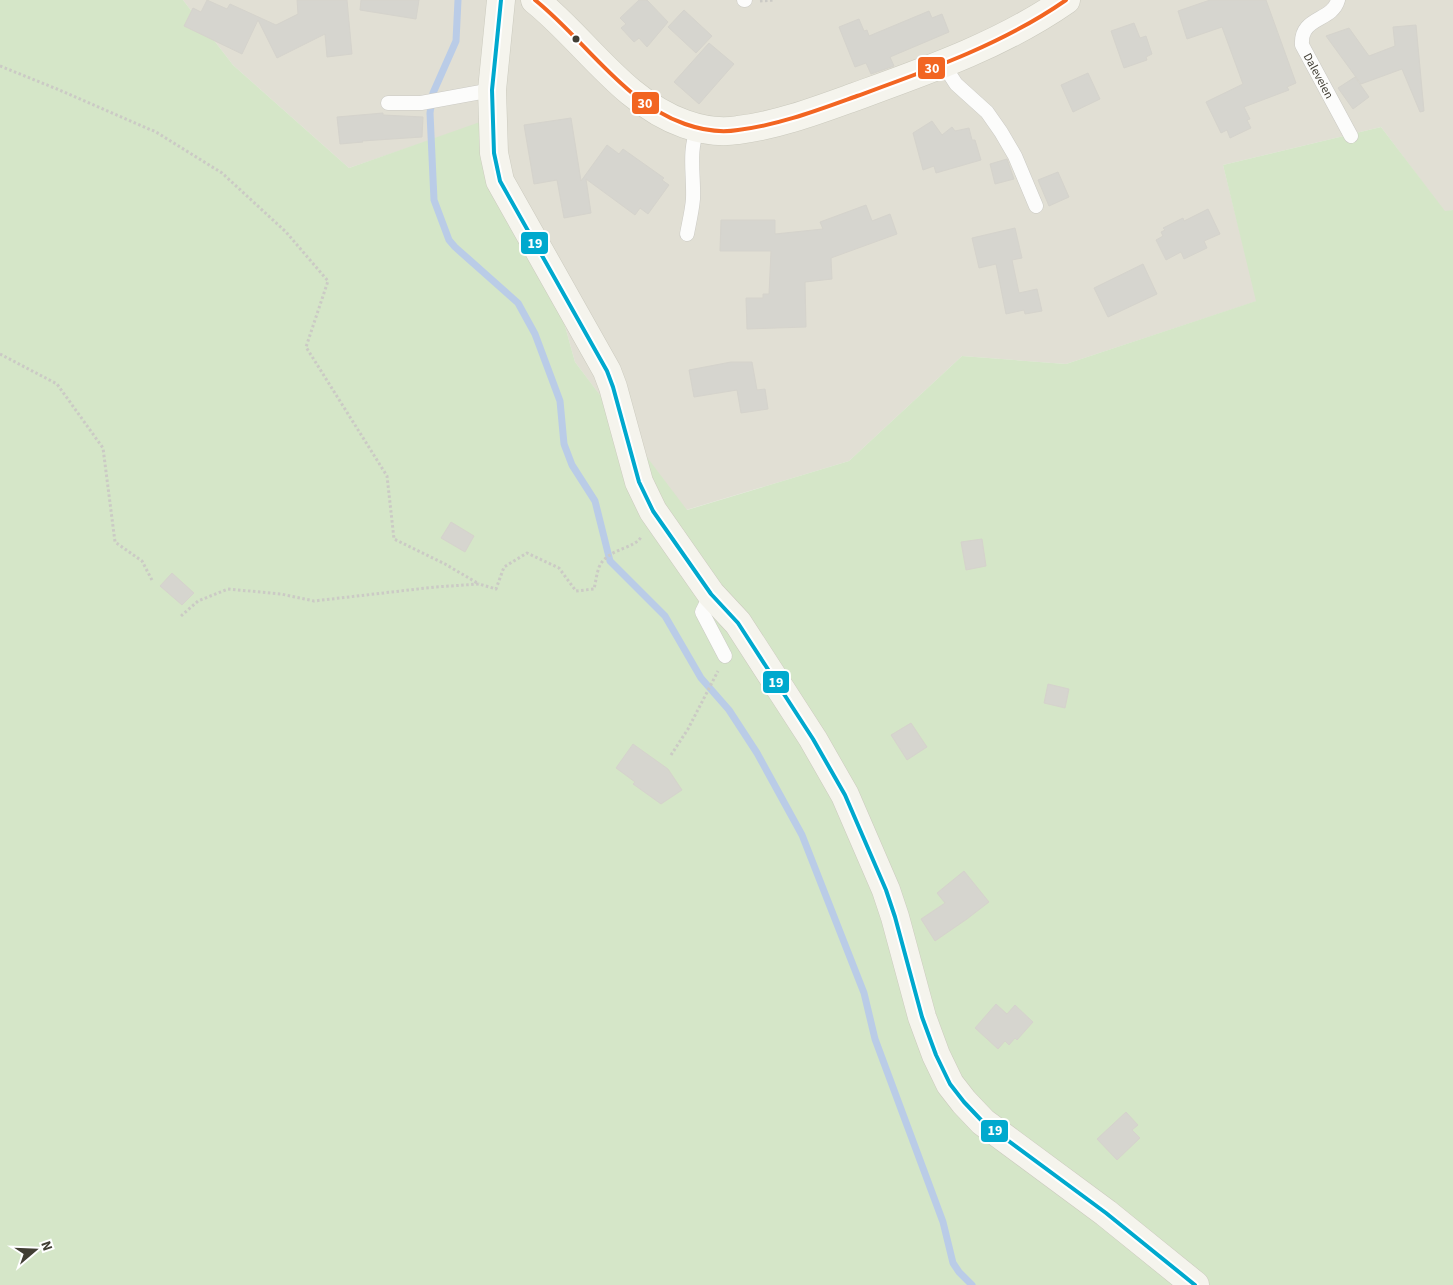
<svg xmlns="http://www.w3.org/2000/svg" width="1453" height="1285" font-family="'Source Sans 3',sans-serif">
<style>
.residential{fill:#e1dfd4}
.green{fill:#d5e6c8}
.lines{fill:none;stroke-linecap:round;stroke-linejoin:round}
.stream{stroke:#bacce7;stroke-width:7}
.building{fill:#d6d5cf;stroke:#d5d3cc}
.service-casing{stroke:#cbcac4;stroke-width:15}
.secondary-casing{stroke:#cbcabe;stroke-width:29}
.path{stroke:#cbcac5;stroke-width:3;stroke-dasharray:2.5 2.5;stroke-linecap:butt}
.service{stroke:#fcfcfb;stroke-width:14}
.secondary{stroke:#f5f4ed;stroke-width:28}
.bus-1-casing{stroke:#fff;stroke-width:8}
.bus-2-casing{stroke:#fff;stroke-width:8}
.bus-1{stroke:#00a9ce;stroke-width:4}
.bus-2{stroke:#f26522;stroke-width:4}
.bus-dot{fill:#413e34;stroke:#fff;stroke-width:2}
.labels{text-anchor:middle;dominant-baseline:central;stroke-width:5;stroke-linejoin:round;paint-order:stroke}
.street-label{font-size:12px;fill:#413e34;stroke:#fff}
.line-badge{stroke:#fff;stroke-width:2}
.badge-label{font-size:14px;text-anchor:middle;font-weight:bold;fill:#fff}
</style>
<rect width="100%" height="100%" fill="#edece6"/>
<path class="residential" d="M 183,0 L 1453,0 L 1453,210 L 1445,212 L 1381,127 L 1223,165 L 1257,301 L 1066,364 L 962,356 L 849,461 L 686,510 L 575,362 L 541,240 L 480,123 L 349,168 L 233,65 Z"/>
<path class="green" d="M 0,0 L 183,0 L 233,65 L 349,168 L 480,122 L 541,240 L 575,362 L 687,510 L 849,461 L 962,356 L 1066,364 L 1256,301 L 1223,165 L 1381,127 L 1445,211 L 1453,210 L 1453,1285 L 0,1285 Z"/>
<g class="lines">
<path class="stream" d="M 458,0 L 456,41 L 433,93 L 430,113 L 434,200 L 449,240 L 455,247 L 518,303 L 535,334 L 560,401 L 564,444 L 572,465 L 595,501 L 610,561 L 665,616 L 701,678 L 729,710 L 757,753 L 802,835 L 864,993 L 875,1039 L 943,1222 L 953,1263 L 959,1272 L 972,1285"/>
</g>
<path class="building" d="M 207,0 L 227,9 L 230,4 L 276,25 L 298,14 L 297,0 L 347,0 L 352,54 L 327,57 L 325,34 L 277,58 L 258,20 L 242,54 L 184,26 L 193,8 L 201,12 Z
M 361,0 L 419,0 L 416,19 L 360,10 Z
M 639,0 L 647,0 L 668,22 L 647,47 L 639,38 L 634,42 L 621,28 L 626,24 L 620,18 Z
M 1210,0 L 1266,0 L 1296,83 L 1287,87 L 1289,90 L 1244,107 L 1250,119 L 1247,120 L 1251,128 L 1230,138 L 1227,130 L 1221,133 L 1206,102 L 1243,84 L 1222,27 L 1187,39 L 1178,11 Z
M 684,10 L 712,36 L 696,53 L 668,27 Z
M 929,11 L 932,18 L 942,14 L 949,32 L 890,57 L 894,66 L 871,74 L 866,63 L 855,67 L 839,27 L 859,19 L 864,31 L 867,30 L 869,36 Z
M 1134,23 L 1140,38 L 1146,36 L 1152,54 L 1146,57 L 1147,60 L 1124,68 L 1111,31 Z
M 1416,25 L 1424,111 L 1420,112 L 1402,69 L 1361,84 L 1326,36 L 1349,28 L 1369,56 L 1395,46 L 1393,27 Z
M 709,43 L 734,64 L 699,104 L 674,82 Z
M 1088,73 L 1100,99 L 1073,112 L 1061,85 Z
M 1355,77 L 1369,97 L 1353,109 L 1338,88 Z
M 383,113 L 383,115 L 423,117 L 422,137 L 362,141 L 363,142 L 340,144 L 337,117 Z
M 571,118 L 581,181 L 607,145 L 619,154 L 623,149 L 664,178 L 662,180 L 669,185 L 648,214 L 640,208 L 635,215 L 586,179 L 591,213 L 564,218 L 557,180 L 534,184 L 524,125 Z
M 932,121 L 942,135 L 952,127 L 955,131 L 969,128 L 972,140 L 975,140 L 981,160 L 936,173 L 934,166 L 923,170 L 913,133 Z
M 1007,159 L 1014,179 L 995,184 L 990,164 Z
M 1058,172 L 1069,197 L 1049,206 L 1038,180 Z
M 866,205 L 872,221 L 890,214 L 897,234 L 831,258 L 832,279 L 805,282 L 806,327 L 747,329 L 746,298 L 763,298 L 763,294 L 769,294 L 771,251 L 720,251 L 721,220 L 775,220 L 775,234 L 823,229 L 820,222 Z
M 1208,209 L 1220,234 L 1204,241 L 1207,248 L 1184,259 L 1181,252 L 1166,260 L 1156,240 L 1163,236 L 1161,232 L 1165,230 L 1163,228 L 1183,218 L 1184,221 Z
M 1015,228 L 1022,258 L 1012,260 L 1019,293 L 1037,289 L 1042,311 L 1025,314 L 1024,310 L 1006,314 L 996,264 L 979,268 L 972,238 Z
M 1143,264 L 1157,294 L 1108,317 L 1094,288 Z
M 731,362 L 752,362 L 757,390 L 765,389 L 768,409 L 741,413 L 737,390 L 694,397 L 689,370 Z
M 451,522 L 474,536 L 465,552 L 441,538 Z
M 982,539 L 986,566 L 966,570 L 961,542 Z
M 172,573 L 194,593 L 182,605 L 160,586 Z
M 1048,684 L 1069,689 L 1065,708 L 1044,703 Z
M 911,723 L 927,747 L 907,760 L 891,735 Z
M 633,744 L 668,769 L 682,790 L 661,804 L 633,784 L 635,782 L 616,768 Z
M 964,871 L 989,902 L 967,919 L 935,941 L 921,919 L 945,903 L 937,893 Z
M 996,1004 L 1007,1014 L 1015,1005 L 1033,1022 L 1017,1040 L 1015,1038 L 1009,1045 L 1005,1041 L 998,1049 L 975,1028 Z
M 1126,1112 L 1138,1125 L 1132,1130 L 1140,1138 L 1117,1160 L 1097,1139 Z"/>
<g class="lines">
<g class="service-casing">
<g id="service">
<path d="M 744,0 L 745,0"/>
<path id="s1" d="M 1338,0 C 1332,22 1300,16 1302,45 L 1351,136"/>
<path d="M 943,64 L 956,84 L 987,112 L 1001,132 L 1015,156 L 1036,206"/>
<path d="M 388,103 L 421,103 L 492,90"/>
<path d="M 687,234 C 689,223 692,211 693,199 C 694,174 688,151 698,128"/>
<path d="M 711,594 L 702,612 L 725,656"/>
</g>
</g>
<g class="secondary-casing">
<path id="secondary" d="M 501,0 L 492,90 L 494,153 L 500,181 L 607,371 L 613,387 L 639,482 L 653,511 L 711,594 L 738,623 L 813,739 L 845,795 L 886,890 L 895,917 L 922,1017 L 936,1055 L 950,1084 L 964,1102 L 983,1122 L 1106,1213 L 1195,1285
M 535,0 C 584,39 624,103 685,124 C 702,130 720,133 738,130 C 779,125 818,110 857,96 C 929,70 1003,44 1066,0"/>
</g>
<path class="path" d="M 760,1 L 775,0
M 0,66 L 57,89 L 156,132 L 222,173 L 286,232 L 328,281 L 306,347 L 387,476 L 394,539 L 445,564 L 479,584
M 0,354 L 57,384 L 103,448 L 115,542 L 142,561 L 153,582
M 181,616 L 198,601 L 228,589 L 281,594 L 314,601 L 435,587 L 479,584 L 496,589 L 504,567 L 527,553 L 559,568 L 576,591 L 594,589 C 596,581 597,568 602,562 C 613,548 635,548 641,537
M 671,755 L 688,729 L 718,671"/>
<use href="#service" class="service"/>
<use href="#secondary" class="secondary"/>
<g class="bus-1-casing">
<path id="bus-1" d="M 501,0 L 492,90 L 494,153 L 500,181 L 607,371 L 613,387 L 639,482 L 653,511 L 711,594 L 738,623 L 813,739 L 845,795 L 886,890 L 895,917 L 922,1017 L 936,1055 L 950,1084 L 964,1102 L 983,1122 L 1106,1213 L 1195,1285"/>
</g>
<g class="bus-2-casing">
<path id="bus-2" d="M 535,0 C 584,39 624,103 685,124 C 702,130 720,133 738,130 C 779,125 818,110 857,96 C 929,70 1003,44 1066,0"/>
</g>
<use href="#bus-1" class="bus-1"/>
<use href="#bus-2" class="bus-2"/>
</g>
<circle class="bus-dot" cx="576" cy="39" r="4.5"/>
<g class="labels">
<g class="street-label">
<text stroke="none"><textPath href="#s1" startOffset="96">Daleveien</textPath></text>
</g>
</g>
<g class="line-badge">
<rect x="917" y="56" width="29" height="24" rx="5" fill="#f26522"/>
<rect x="631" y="91" width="29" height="24" rx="5" fill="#f26522"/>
<rect x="520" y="231" width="29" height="24" rx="5" fill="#00a9ce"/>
<rect x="762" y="670" width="28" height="24" rx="5" fill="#00a9ce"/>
<rect x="980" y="1119" width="29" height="24" rx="5" fill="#00a9ce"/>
</g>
<g class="badge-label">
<text x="932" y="73">30</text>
<text x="645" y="108">30</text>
<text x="535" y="248">19</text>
<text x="776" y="687">19</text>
<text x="995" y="1135">19</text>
</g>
<g transform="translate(35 1250) rotate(71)" stroke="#ffffff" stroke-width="4" paint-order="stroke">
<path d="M0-4L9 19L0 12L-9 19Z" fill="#413e34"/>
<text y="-8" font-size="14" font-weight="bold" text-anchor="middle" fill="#413e34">N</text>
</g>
</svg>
